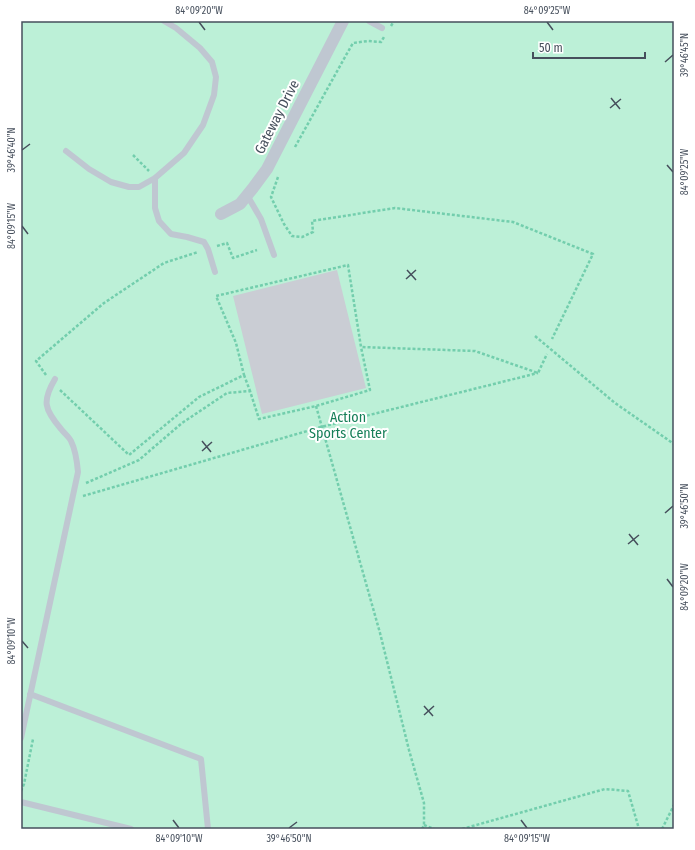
<svg xmlns="http://www.w3.org/2000/svg" width="695" height="850" font-family="'Fira Sans Condensed',sans-serif">
<style>
.green{fill:#bcf0d7}
.building{fill:#cacdd4}
.lines{fill:none;stroke-linecap:round;stroke-linejoin:round}
.path{stroke:#73cead;stroke-width:2.5;stroke-dasharray:3 2;stroke-linecap:butt}
.service{stroke:#bfc7d1;stroke-width:6}
.minor{stroke:#bfc7d1;stroke-width:12}
.ticks{fill:none;stroke:#464f5c;stroke-width:1.5}
.labels{text-anchor:middle;dominant-baseline:central;stroke-width:4;stroke-linejoin:round;paint-order:stroke}
.street-label{font-size:14px;fill:#464f5c;stroke:#fff}
.park-label{font-size:14px;fill:#157f58;stroke:#fff}
.neatline{fill:none;stroke:#464f5c;stroke-width:1.5}
.ticks-label{font-size:10px;text-anchor:middle;fill:#464f5c}
</style>
<rect width="100%" height="100%" fill="#f1efee"/>
<path class="green" d="M 21,21 L 674,21 L 674,829 L 21,829 Z"/>
<path class="building" d="M 337,270 L 366,388 L 262,414 L 233,296 Z"/>
<g class="lines">
<path class="path" d="M 391,26 L 394,21
M 295,147 L 345,57 L 353,43 L 368,41 L 381,42 L 384,37
M 133,155 L 149,171
M 278,177 L 271,197 L 284,224 L 292,236 L 302,237 L 313,232 L 312,221 L 395,208 L 513,222 L 593,254 L 552,339
M 217,246 L 227,243 L 233,258 L 257,250
M 535,336 L 615,403 L 674,444
M 46,375 L 36,361 L 104,303 L 164,263 L 198,252
M 244,375 L 250,391
M 60,390 L 129,455 L 199,397 L 244,375 L 236,343 L 216,296 L 348,265 L 361,347 L 475,351 L 538,373 L 547,354
M 316,406 L 380,633 L 409,750 L 424,803 L 424,825 L 422,829
M 86,483 L 139,460 L 182,423 L 227,393 L 250,391 L 259,419 L 316,406 L 370,390 L 361,347
M 83,496 L 321,427 L 538,373
M 21,791 L 24,784 L 33,739
M 424,825 L 434,829
M 462,829 L 605,789 L 628,791 L 639,829
M 662,829 L 674,805"/>
<path class="service" d="M 369,21 L 382,28
M 66,151 L 89,169 L 111,182 L 129,187 L 139,187 L 155,178 L 184,153 L 203,125 L 214,95 L 216,77 L 212,62 L 200,48 L 176,28 L 164,21
M 155,178 L 155,208 L 159,221 L 171,234 L 187,237 L 204,242 L 208,249 L 215,272
M 247,195 L 261,219 L 274,255
M 30,694 L 201,759 L 208,829
M 21,738 L 78,472 C 77,461 76,451 71,441 C 69,437 64,433 61,429 C 44,409 42,401 55,379
M 21,802 L 131,829"/>
<path class="minor" d="M 221,214 L 240,204 L 253,188 L 267,169 L 343,21"/>
</g>
<path class="ticks" d="M 199,22 L 205,30M 547,22 L 553,30M 665,62 L 673,55M 611,98 L 620,109M 610,108 L 621,99M 22,150 L 30,144M 667,165 L 673,172M 22,226 L 28,234M 407,270 L 416,280M 406,279 L 416,270M 202,441 L 211,452M 202,451 L 212,442M 665,513 L 673,506M 629,534 L 638,545M 628,544 L 639,535M 667,579 L 673,587M 22,641 L 28,648M 424,706 L 433,716M 424,715 L 434,706M 173,820 L 179,828M 521,820 L 527,828M 289,828 L 297,822"/>
<g class="labels">
<g class="street-label">
<text transform="translate(277 117) rotate(-63)">Gateway Drive</text>
</g>
<g class="park-label">
<text x="348" y="417">Action<tspan x="348" dy="16">Sports Center</tspan></text>
</g>
</g>
<rect width="695" height="850" fill="none" stroke="#ffffff" stroke-width="44"/>
<path d="M533 52v6h112v-6" fill="none" stroke="#464f5c" stroke-width="2"/>
<text x="539" y="52" font-size="12" fill="#464f5c" stroke="#ffffff" stroke-width="3" paint-order="stroke">50 m</text>
<rect x="22" y="22" width="651" height="806" class="neatline"/>
<g class="ticks-label">
<text x="199" y="14">84°09'20"W</text>
<text x="547" y="14">84°09'25"W</text>
<text transform="translate(684 55) rotate(-90)" y="4">39°46'45"N</text>
<text transform="translate(11 150) rotate(-90)" y="4">39°46'40"N</text>
<text transform="translate(684 172) rotate(-90)" y="4">84°09'25"W</text>
<text transform="translate(11 226) rotate(-90)" y="4">84°09'15"W</text>
<text transform="translate(684 506) rotate(-90)" y="4">39°46'50"N</text>
<text transform="translate(684 587) rotate(-90)" y="4">84°09'20"W</text>
<text transform="translate(11 641) rotate(-90)" y="4">84°09'10"W</text>
<text x="179" y="842">84°09'10"W</text>
<text x="289" y="842">39°46'50"N</text>
<text x="527" y="842">84°09'15"W</text>
</g>
</svg>
